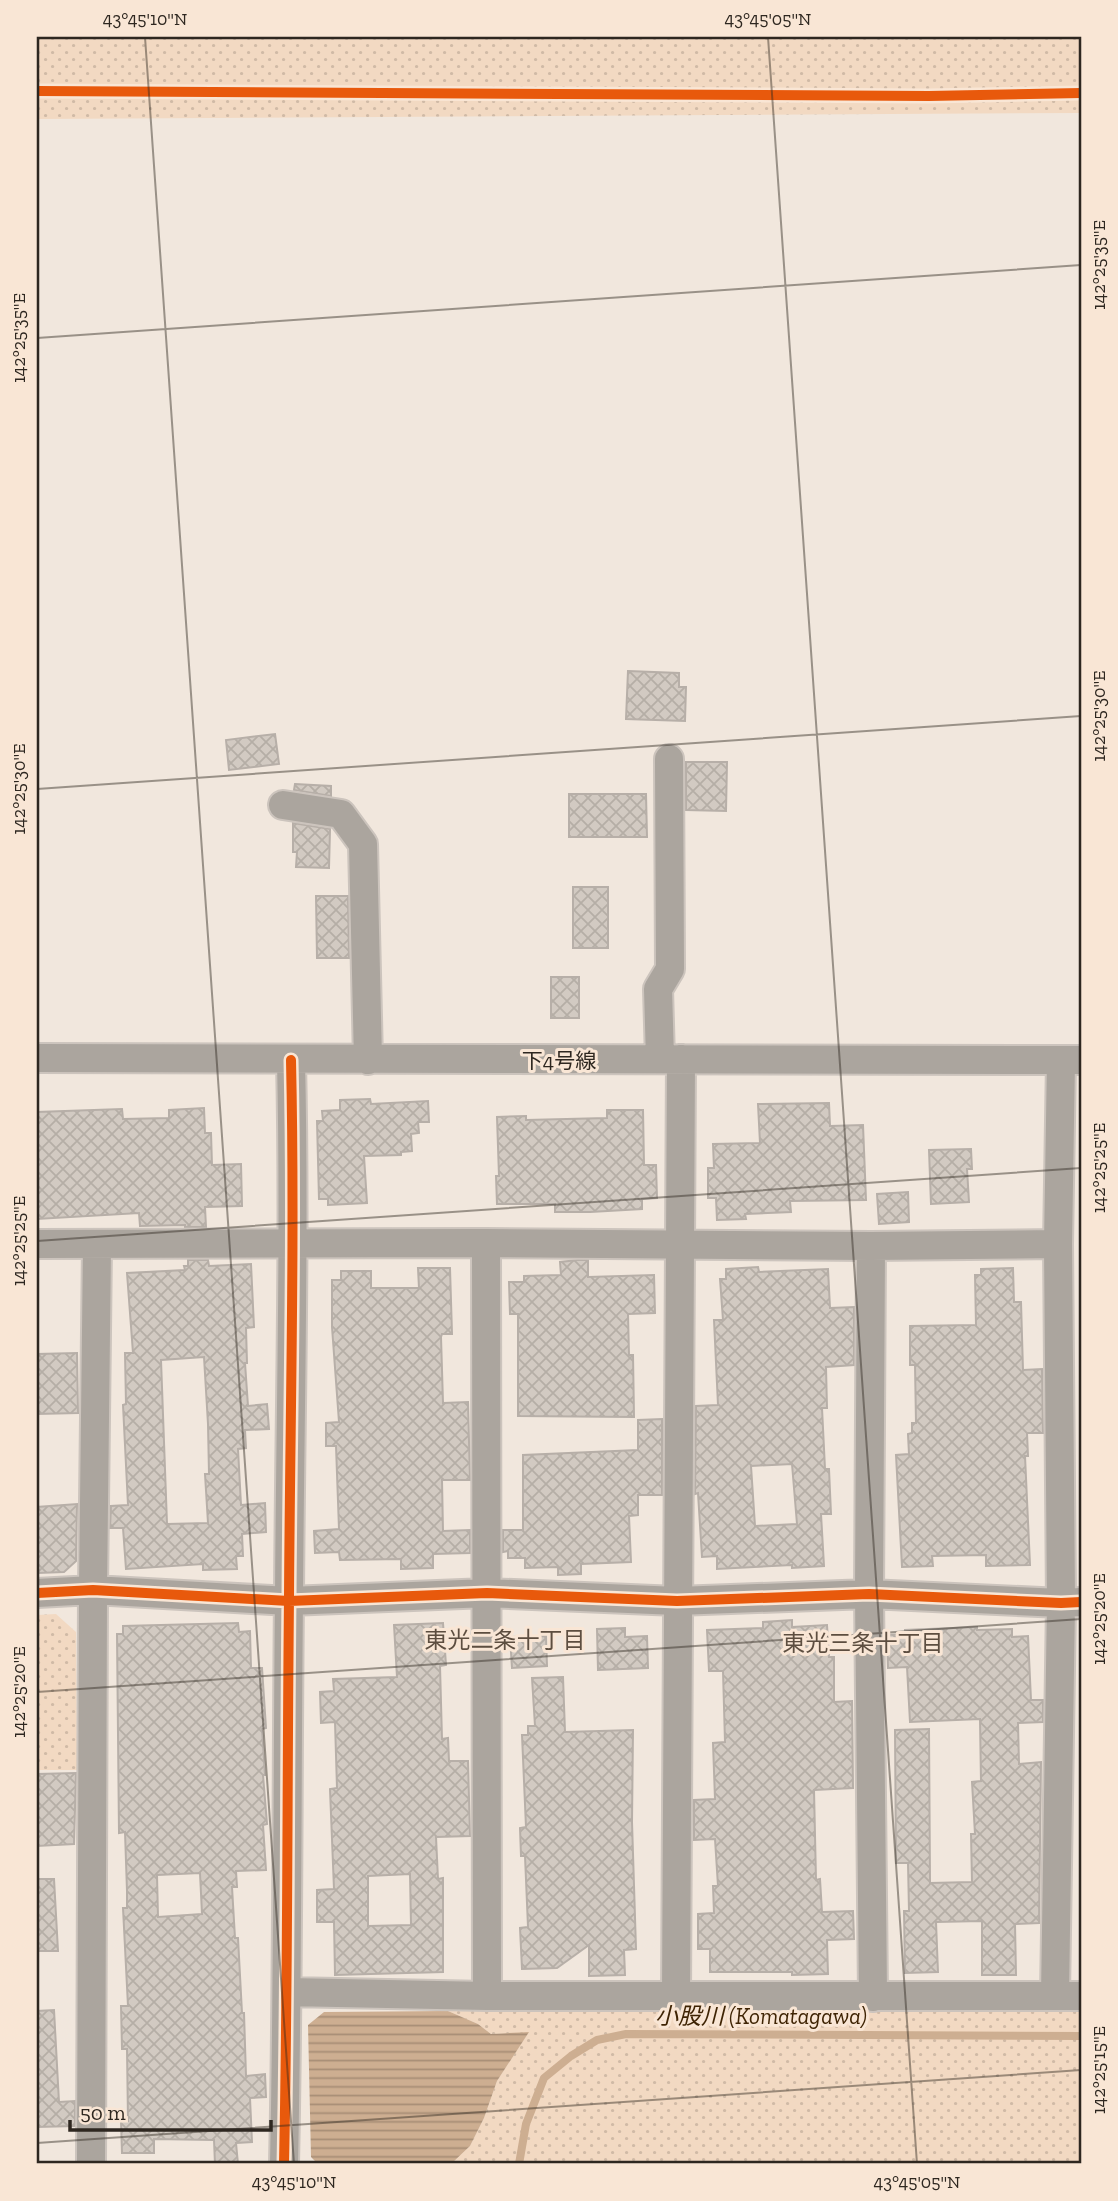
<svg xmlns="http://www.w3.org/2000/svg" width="1118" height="2201" font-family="'Zilla Slab','Noto Sans JP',serif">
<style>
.grass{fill:url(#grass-dots)}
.water{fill:url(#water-rules)}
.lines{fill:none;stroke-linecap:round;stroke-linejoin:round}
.stream{stroke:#cdae91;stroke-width:8}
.building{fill:url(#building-cross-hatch);stroke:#b7afa8;stroke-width:2;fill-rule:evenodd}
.minor-casing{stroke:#ccc4bd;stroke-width:32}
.minor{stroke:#aba59e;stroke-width:28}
.cycleway-casing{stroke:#f9e6d5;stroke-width:15}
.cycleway{stroke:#e8590c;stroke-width:10}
.ticks{fill:none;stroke:#2e2720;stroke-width:2;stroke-opacity:0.45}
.labels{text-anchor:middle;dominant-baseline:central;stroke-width:6;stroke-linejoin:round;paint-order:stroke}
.street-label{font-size:21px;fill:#2e2720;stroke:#f9e6d5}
.neighbourhood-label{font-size:23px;fill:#5d4e40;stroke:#f9e6d5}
.water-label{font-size:23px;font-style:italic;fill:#3f2404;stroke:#f9e6d5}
.neatline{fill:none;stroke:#2e2720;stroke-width:2.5}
.ticks-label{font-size:18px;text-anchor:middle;fill:#2e2720}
</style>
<defs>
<pattern id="grass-dots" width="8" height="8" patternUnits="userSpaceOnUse" patternTransform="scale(1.75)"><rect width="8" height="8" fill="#f2d9c2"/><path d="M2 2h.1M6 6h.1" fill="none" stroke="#d0baa6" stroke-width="1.8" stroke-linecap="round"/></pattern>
<pattern id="water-rules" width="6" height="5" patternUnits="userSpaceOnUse" patternTransform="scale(1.75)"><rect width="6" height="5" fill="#cdae91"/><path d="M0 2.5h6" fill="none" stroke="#a78e76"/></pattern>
<pattern id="building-cross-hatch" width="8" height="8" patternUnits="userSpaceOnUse" patternTransform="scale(1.75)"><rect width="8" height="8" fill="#d2cac2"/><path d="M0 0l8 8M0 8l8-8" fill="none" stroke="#b5aea6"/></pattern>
</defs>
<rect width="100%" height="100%" fill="#f1e7dd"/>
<path class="grass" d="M 37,37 L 1081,37 L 1081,113 L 37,119 Z
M 56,1614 L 76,1632 L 77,1770 L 37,1770 L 37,1615 Z
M 1081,2007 L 1081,2164 L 451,2164 L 470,2146 L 484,2118 L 497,2081 L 528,2033 L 491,2034 L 478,2024 L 448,2011 Z"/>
<path class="water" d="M 448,2011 L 478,2024 L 491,2034 L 529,2032 L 497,2081 L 484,2118 L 470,2146 L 451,2164 L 318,2164 L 311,2157 L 308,2025 L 324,2012 Z"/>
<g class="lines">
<path class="stream" d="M 519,2164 L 526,2124 L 544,2078 L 571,2056 L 597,2040 L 626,2034 L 1081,2036"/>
</g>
<path class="building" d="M 628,671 L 679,673 L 679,687 L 686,687 L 685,721 L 626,719 Z
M 275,734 L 279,764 L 229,770 L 226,740 Z
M 686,762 L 727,762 L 726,811 L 686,810 Z
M 295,784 L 331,786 L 331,796 L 294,790 Z
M 569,794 L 646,794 L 647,837 L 569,837 Z
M 293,823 L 330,829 L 329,868 L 296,867 L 297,852 L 293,852 Z
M 573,887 L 608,887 L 608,948 L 573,948 Z
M 316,896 L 348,896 L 349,958 L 317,958 Z
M 551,977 L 579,977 L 579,1018 L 551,1018 Z
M 370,1099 L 371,1104 L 428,1101 L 429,1122 L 418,1122 L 419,1133 L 411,1134 L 412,1151 L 401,1152 L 401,1155 L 364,1156 L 367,1203 L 328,1205 L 328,1199 L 319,1199 L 317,1121 L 323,1121 L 322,1111 L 340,1110 L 340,1100 Z
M 829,1103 L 830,1126 L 863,1125 L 866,1200 L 790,1201 L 791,1212 L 745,1214 L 746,1219 L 717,1220 L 716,1198 L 708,1198 L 708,1168 L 714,1168 L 713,1144 L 760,1143 L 758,1104 Z
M 204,1108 L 205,1133 L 211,1133 L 212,1165 L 241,1164 L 242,1206 L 205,1207 L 206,1227 L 185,1227 L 185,1225 L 140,1226 L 139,1213 L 37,1219 L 37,1112 L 122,1109 L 123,1119 L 169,1118 L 169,1110 Z
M 607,1110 L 643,1110 L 644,1165 L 656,1165 L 657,1198 L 642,1199 L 642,1209 L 590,1212 L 555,1212 L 555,1204 L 497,1204 L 496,1176 L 499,1176 L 497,1117 L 526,1116 L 526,1120 L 607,1118 Z
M 971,1149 L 972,1169 L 967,1169 L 969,1202 L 931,1204 L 929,1150 Z
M 908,1192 L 909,1222 L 879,1224 L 877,1194 Z
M 188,1260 L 208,1260 L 209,1266 L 251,1264 L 254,1327 L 246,1328 L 247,1363 L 245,1363 L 248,1406 L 267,1404 L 269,1429 L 245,1430 L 246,1448 L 238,1449 L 241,1505 L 265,1503 L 266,1532 L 242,1534 L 243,1556 L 236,1556 L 237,1569 L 203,1570 L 203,1564 L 126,1569 L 123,1528 L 110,1528 L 111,1506 L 128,1505 L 123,1405 L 126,1404 L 125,1353 L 133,1353 L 127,1273 L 185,1270 L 184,1266 L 188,1266 ZM 204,1357 L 208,1424 L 209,1474 L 205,1474 L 208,1523 L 167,1524 L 161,1360 Z
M 578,1260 L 588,1260 L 588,1277 L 654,1275 L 655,1313 L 628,1314 L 629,1355 L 633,1355 L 634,1417 L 518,1416 L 518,1314 L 510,1314 L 509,1282 L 524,1282 L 524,1276 L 561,1275 L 560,1262 Z
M 758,1267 L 759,1272 L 828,1269 L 830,1308 L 854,1307 L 854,1365 L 826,1367 L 827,1408 L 822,1408 L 825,1469 L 829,1469 L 831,1514 L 821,1514 L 824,1566 L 792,1568 L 792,1565 L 717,1569 L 717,1556 L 702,1557 L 698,1493 L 695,1494 L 696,1406 L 718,1405 L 714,1320 L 723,1320 L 720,1279 L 726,1279 L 726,1269 ZM 792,1464 L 797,1524 L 755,1526 L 751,1466 Z
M 418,1268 L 450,1268 L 452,1334 L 442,1334 L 441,1337 L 443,1403 L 468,1402 L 470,1480 L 442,1480 L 443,1531 L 470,1530 L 470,1553 L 433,1554 L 433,1568 L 401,1569 L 401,1559 L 340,1560 L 339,1552 L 315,1553 L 314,1531 L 339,1529 L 336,1446 L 326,1446 L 326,1423 L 339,1422 L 332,1327 L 332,1280 L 341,1280 L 341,1271 L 371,1271 L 371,1288 L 419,1288 Z
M 1013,1268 L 1014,1302 L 1021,1302 L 1023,1370 L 1042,1369 L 1043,1433 L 1027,1433 L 1028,1456 L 1025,1456 L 1030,1565 L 986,1566 L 986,1555 L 932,1556 L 933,1566 L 902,1567 L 896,1455 L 909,1454 L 908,1434 L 912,1433 L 912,1423 L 916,1423 L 915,1365 L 910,1365 L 910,1326 L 976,1325 L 975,1275 L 981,1275 L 981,1269 Z
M 77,1353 L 78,1413 L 37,1414 L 37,1354 Z
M 662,1419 L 662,1495 L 638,1495 L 638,1515 L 629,1516 L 631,1562 L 581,1564 L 581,1574 L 558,1575 L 558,1567 L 525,1568 L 525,1558 L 508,1558 L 508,1551 L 503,1552 L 503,1530 L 523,1530 L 523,1455 L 638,1450 L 638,1420 Z
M 77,1504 L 76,1561 L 64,1572 L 38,1573 L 37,1507 Z
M 792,1620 L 792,1627 L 827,1625 L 829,1657 L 834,1657 L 834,1702 L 852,1701 L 853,1788 L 814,1790 L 816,1880 L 820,1879 L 822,1912 L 853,1911 L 854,1939 L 827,1940 L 828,1974 L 792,1975 L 792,1972 L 710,1972 L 710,1949 L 698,1949 L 698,1914 L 714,1913 L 713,1886 L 718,1886 L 715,1839 L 694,1840 L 694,1800 L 715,1799 L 713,1743 L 725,1742 L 723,1671 L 709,1671 L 707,1630 L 763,1628 L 763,1622 Z
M 238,1623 L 239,1632 L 250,1631 L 251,1668 L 262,1668 L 266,1728 L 262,1729 L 265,1775 L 263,1775 L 267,1824 L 263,1825 L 266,1870 L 236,1871 L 237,1887 L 232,1887 L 235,1938 L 238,1938 L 242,2013 L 244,2013 L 246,2076 L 265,2074 L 266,2097 L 250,2098 L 252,2142 L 236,2143 L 238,2164 L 215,2164 L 214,2140 L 154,2139 L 154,2153 L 122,2153 L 121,2121 L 128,2121 L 127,2049 L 122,2049 L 121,2006 L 128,2006 L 123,1908 L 127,1908 L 127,1891 L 125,1832 L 119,1833 L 117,1634 L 123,1634 L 123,1626 ZM 200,1873 L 202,1914 L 158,1917 L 157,1875 Z
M 443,1623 L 446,1665 L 440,1666 L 442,1739 L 448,1738 L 449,1761 L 468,1761 L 470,1836 L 436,1837 L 438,1879 L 443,1878 L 443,1972 L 335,1975 L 334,1922 L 317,1922 L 317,1890 L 334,1889 L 330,1789 L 337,1788 L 335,1722 L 321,1723 L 320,1692 L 334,1691 L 333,1679 L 397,1677 L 394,1625 ZM 410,1874 L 411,1925 L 368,1926 L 368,1876 Z
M 977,1627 L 977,1630 L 1012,1629 L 1012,1637 L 1028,1636 L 1031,1700 L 1043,1700 L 1043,1722 L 1018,1723 L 1019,1764 L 1041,1762 L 1039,1923 L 1015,1924 L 1016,1975 L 982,1975 L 982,1921 L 936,1922 L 938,1972 L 905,1973 L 904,1911 L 909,1911 L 908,1863 L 896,1863 L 895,1730 L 929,1729 L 930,1883 L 972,1882 L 971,1834 L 975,1834 L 972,1782 L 981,1781 L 980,1719 L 910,1722 L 907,1667 L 888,1668 L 887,1635 L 905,1634 L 905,1630 Z
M 625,1628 L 625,1637 L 647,1636 L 648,1668 L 598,1670 L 597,1629 Z
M 546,1636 L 547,1666 L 512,1668 L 510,1637 Z
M 563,1677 L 565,1732 L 633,1730 L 632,1822 L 636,1949 L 624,1950 L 625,1975 L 589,1976 L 589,1945 L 557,1968 L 522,1969 L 520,1928 L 528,1927 L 525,1856 L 521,1856 L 520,1828 L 526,1827 L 522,1735 L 528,1735 L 528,1726 L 535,1726 L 532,1678 Z
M 76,1773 L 74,1844 L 37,1846 L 37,1774 Z
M 37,1879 L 54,1879 L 58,1951 L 37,1951 Z
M 54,2010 L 59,2102 L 75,2101 L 75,2126 L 37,2127 L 37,2011 Z"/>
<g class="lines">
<g class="minor-casing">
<path id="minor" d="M 283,805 L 341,814 L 363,844 L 368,1060
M 37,1058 L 1081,1060
M 660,1059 L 658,989 L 670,969 L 669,759
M 486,1243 L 487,1996
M 37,1244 L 486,1243 L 871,1246 L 1058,1244
M 871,1246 L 869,1594 L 873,1997
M 37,1593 L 93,1590 L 289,1601 L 487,1593 L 677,1601 L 869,1594 L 1061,1603 L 1081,1602
M 288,1992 L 487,1996 L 1081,1996
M 1055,1996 L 1061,1603 L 1058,1244 L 1061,1060
M 676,1997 L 681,1059
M 91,2164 L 93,1590 L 97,1245
M 284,2164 C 288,1976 287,1787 289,1598 C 290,1419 295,1239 291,1060"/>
</g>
<use href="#minor" class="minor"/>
<g class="cycleway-casing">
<path id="cycleway" d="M 37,91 L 929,96 L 1081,93
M 37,1593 L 93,1590 L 289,1601 L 487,1593 L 677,1601 L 869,1594 L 1061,1603 L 1081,1602
M 284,2164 C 288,1976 287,1787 289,1598 C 290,1419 295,1239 291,1060"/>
</g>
<use href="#cycleway" class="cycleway"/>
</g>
<path class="ticks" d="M 145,37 L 294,2164M 768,37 L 917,2164M 37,338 L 1081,265M 37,789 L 1081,716M 37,1241 L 1081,1168M 37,1692 L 1081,1619M 37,2143 L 1081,2070"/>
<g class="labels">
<g class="street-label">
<text x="559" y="1060">下4号線</text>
</g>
<g class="neighbourhood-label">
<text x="505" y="1640">東光二条十丁目</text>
<text x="863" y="1643">東光三条十丁目</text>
</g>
<g class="water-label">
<text x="761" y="2016">小股川 (Komatagawa)</text>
</g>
</g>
<rect width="1118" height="2201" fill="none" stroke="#f9e6d5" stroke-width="77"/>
<path d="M70 2120v10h201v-10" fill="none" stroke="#2e2720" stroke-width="3.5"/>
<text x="80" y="2120" font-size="21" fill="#2e2720" stroke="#f9e6d5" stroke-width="5" paint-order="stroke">50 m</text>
<rect x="38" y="38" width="1042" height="2124" class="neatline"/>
<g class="ticks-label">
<text x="145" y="25">43°45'10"N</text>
<text x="768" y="25">43°45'05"N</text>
<text transform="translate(1099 265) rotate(-90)" y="6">142°25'35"E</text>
<text transform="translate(19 338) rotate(-90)" y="6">142°25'35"E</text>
<text transform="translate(1099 716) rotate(-90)" y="6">142°25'30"E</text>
<text transform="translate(19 789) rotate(-90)" y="6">142°25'30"E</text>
<text transform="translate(1099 1168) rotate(-90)" y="6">142°25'25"E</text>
<text transform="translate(19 1241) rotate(-90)" y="6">142°25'25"E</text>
<text transform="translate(1099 1619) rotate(-90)" y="6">142°25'20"E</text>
<text transform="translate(19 1692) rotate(-90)" y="6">142°25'20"E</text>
<text transform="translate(1099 2070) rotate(-90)" y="6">142°25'15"E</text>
<text x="294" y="2188">43°45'10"N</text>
<text x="917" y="2188">43°45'05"N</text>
</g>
</svg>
